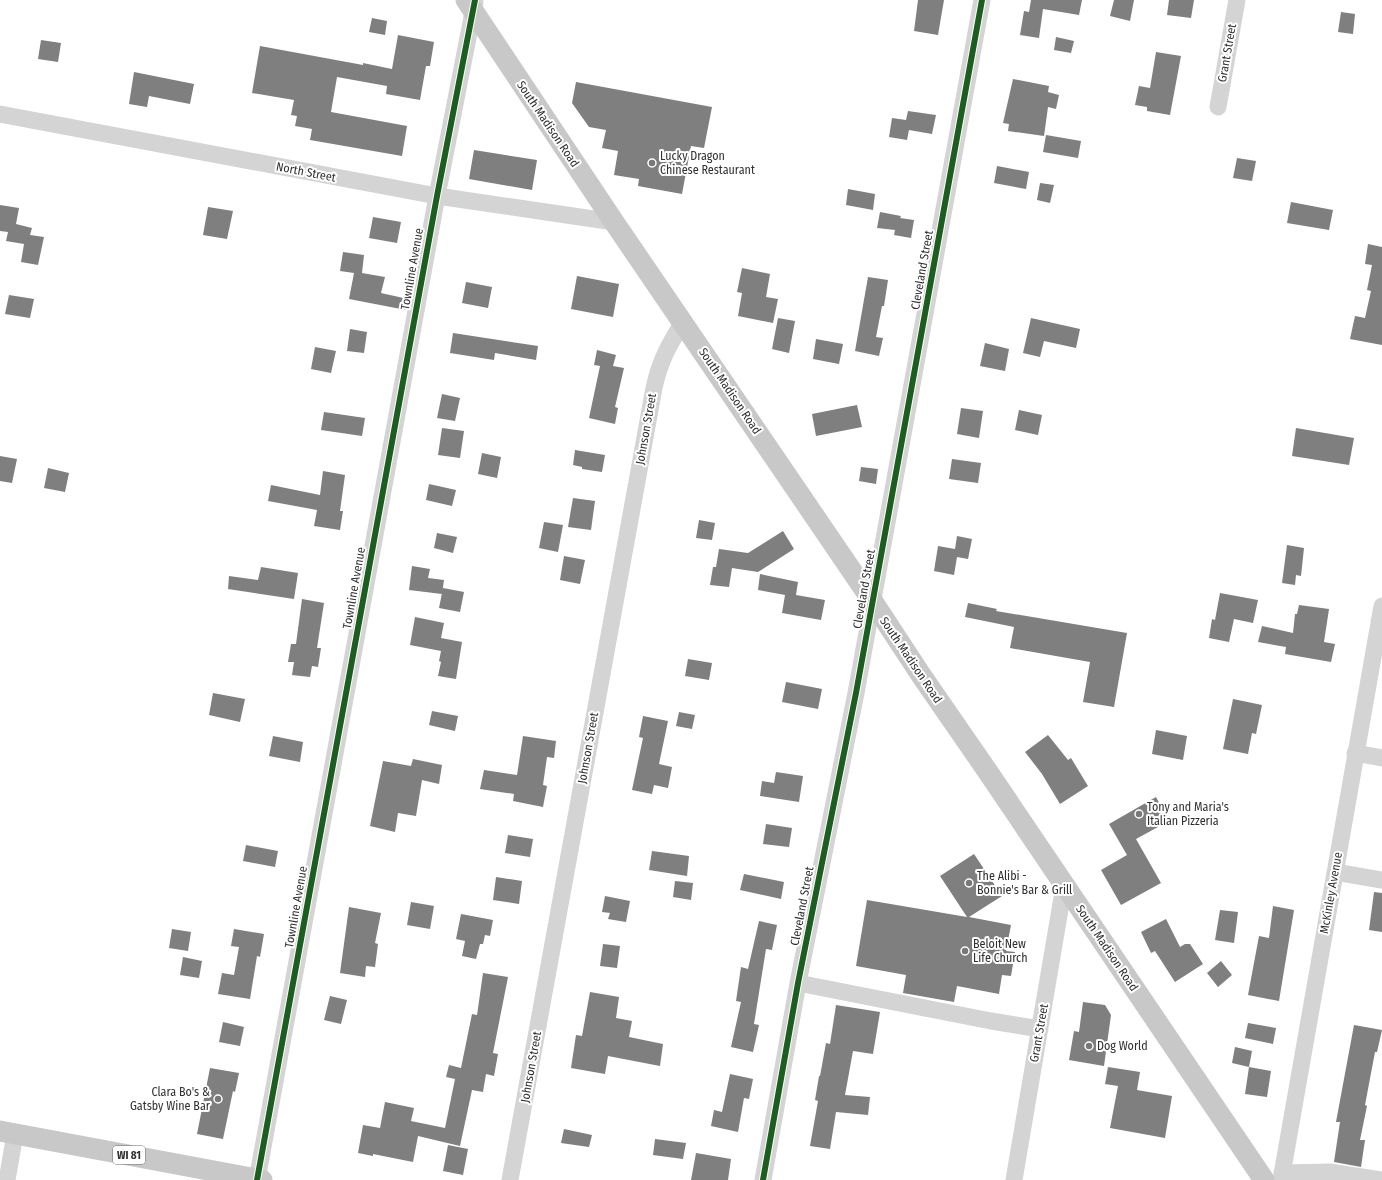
<svg xmlns="http://www.w3.org/2000/svg" width="1382" height="1180" font-family="'Fira Sans Condensed',sans-serif">
<style>
.building{fill:#7f7f7f}
.lines{fill:none;stroke-linecap:round;stroke-linejoin:round}
.minor{stroke:#d4d4d4;stroke-width:17}
.major{stroke:#c8c8c8;stroke-width:21}
.cycleway-casing{stroke:#fff;stroke-width:8}
.cycleway{stroke:#1b5e20;stroke-width:6}
.poi-dot{fill:#787878;stroke:#fff;stroke-width:1.5}
.labels{text-anchor:middle;dominant-baseline:central;stroke-width:4;stroke-linejoin:round;paint-order:stroke}
.shield{fill:#fff;stroke:#6e6e6e;stroke-width:1}
.shield-label{font-size:11px;font-weight:bold;fill:#303030}
.street-label{font-size:12px;fill:#303030;stroke:#fff}
.poi-label{font-size:12px;fill:#303030;stroke:#fff;text-anchor:start}
</style>
<rect width="100%" height="100%" fill="#fff"/>
<path class="building" d="M 918,0 L 944,0 L 938,35 L 914,31 Z
M 1031,0 L 1082,0 L 1079,15 L 1043,9 L 1039,38 L 1020,35 L 1024,11 L 1029,12 Z
M 1114,0 L 1134,0 L 1130,21 L 1110,16 Z
M 1169,0 L 1194,0 L 1191,18 L 1167,15 Z
M 1341,12 L 1355,14 L 1353,34 L 1338,32 Z
M 372,18 L 387,21 L 385,35 L 369,32 Z
M 398,35 L 434,42 L 430,66 L 426,66 L 420,100 L 386,94 L 387,86 L 337,77 L 331,112 L 407,126 L 402,156 L 310,140 L 312,129 L 295,126 L 297,116 L 291,115 L 294,100 L 252,93 L 260,46 L 363,65 L 363,63 L 392,69 Z
M 1056,37 L 1074,41 L 1071,53 L 1054,50 Z
M 41,40 L 61,43 L 58,62 L 38,59 Z
M 1156,52 L 1181,56 L 1170,115 L 1147,111 L 1147,107 L 1135,105 L 1139,86 L 1150,88 Z
M 134,72 L 194,84 L 190,104 L 149,96 L 147,107 L 129,104 Z
M 1013,79 L 1049,86 L 1048,92 L 1059,95 L 1056,109 L 1048,107 L 1044,136 L 1008,131 L 1009,124 L 1003,123 Z
M 576,82 L 712,107 L 704,148 L 691,146 L 682,194 L 638,186 L 639,179 L 614,175 L 618,151 L 602,148 L 606,130 L 589,127 L 572,103 Z
M 908,111 L 936,115 L 932,134 L 909,130 L 907,140 L 889,137 L 892,118 L 906,120 Z
M 1046,135 L 1081,141 L 1078,158 L 1043,152 Z
M 474,150 L 537,160 L 532,190 L 469,179 Z
M 1237,158 L 1256,161 L 1252,181 L 1233,178 Z
M 997,166 L 1029,172 L 1026,189 L 994,183 Z
M 1040,183 L 1054,185 L 1050,203 L 1037,200 Z
M 848,189 L 875,194 L 873,210 L 846,205 Z
M 1291,202 L 1333,210 L 1329,230 L 1287,223 Z
M 0,205 L 19,208 L 16,224 L 32,228 L 30,235 L 44,237 L 38,265 L 21,262 L 24,244 L 6,241 L 8,232 L 0,231 Z
M 208,207 L 233,211 L 227,239 L 203,235 Z
M 880,212 L 901,216 L 900,218 L 914,220 L 911,238 L 894,235 L 895,230 L 877,228 Z
M 373,217 L 401,222 L 397,243 L 369,238 Z
M 1368,244 L 1382,247 L 1382,345 L 1350,339 L 1355,316 L 1365,318 L 1371,291 L 1367,290 L 1372,265 L 1365,264 Z
M 343,252 L 364,255 L 362,273 L 385,277 L 381,293 L 408,299 L 406,310 L 349,299 L 354,273 L 340,271 Z
M 742,268 L 770,274 L 766,297 L 778,299 L 773,323 L 738,316 L 742,293 L 737,292 Z
M 577,276 L 619,284 L 613,317 L 571,309 Z
M 868,277 L 888,280 L 884,306 L 882,306 L 876,337 L 883,338 L 879,356 L 855,351 Z
M 466,282 L 492,287 L 488,308 L 462,303 Z
M 9,295 L 34,299 L 30,318 L 5,314 Z
M 778,318 L 795,321 L 789,353 L 772,349 Z
M 1031,318 L 1080,329 L 1076,348 L 1044,341 L 1040,357 L 1023,353 Z
M 350,329 L 367,332 L 364,353 L 347,351 Z
M 453,333 L 538,346 L 536,360 L 495,353 L 494,360 L 450,353 Z
M 816,339 L 843,344 L 839,364 L 813,359 Z
M 985,343 L 1009,349 L 1005,371 L 980,366 Z
M 315,347 L 336,351 L 331,373 L 311,369 Z
M 597,350 L 616,355 L 613,366 L 624,368 L 615,407 L 618,408 L 615,424 L 589,418 L 600,366 L 594,365 Z
M 442,394 L 460,398 L 455,421 L 437,418 Z
M 857,405 L 862,427 L 816,436 L 812,414 Z
M 961,408 L 983,411 L 979,438 L 957,434 Z
M 1019,410 L 1042,415 L 1038,435 L 1015,430 Z
M 324,412 L 365,418 L 362,436 L 321,430 Z
M 442,428 L 464,431 L 460,458 L 438,455 Z
M 1296,428 L 1354,438 L 1349,465 L 1292,456 Z
M 575,450 L 605,455 L 602,472 L 582,469 L 582,467 L 573,465 Z
M 482,453 L 501,457 L 497,478 L 478,474 Z
M 0,456 L 17,459 L 12,483 L 0,481 Z
M 952,459 L 981,463 L 978,483 L 949,479 Z
M 861,467 L 878,469 L 876,484 L 859,481 Z
M 48,468 L 69,473 L 65,492 L 44,488 Z
M 323,471 L 345,475 L 340,511 L 343,511 L 340,530 L 314,526 L 317,510 L 268,501 L 271,485 L 320,495 Z
M 429,484 L 456,490 L 452,506 L 426,500 Z
M 573,498 L 595,501 L 591,530 L 568,527 Z
M 699,520 L 715,523 L 712,540 L 696,538 Z
M 544,522 L 563,525 L 558,552 L 539,548 Z
M 783,531 L 794,549 L 758,572 L 732,568 L 729,587 L 710,585 L 713,567 L 716,567 L 719,549 L 748,553 Z
M 437,533 L 457,537 L 453,553 L 434,548 Z
M 957,536 L 972,539 L 968,559 L 957,557 L 954,575 L 934,571 L 938,546 L 955,549 Z
M 1287,545 L 1304,548 L 1301,576 L 1296,575 L 1295,585 L 1282,583 Z
M 564,556 L 585,560 L 580,584 L 560,580 Z
M 412,566 L 430,569 L 428,578 L 444,580 L 442,594 L 409,590 Z
M 261,567 L 298,573 L 294,599 L 228,589 L 229,576 L 258,580 Z
M 760,574 L 798,582 L 796,595 L 825,600 L 821,620 L 782,613 L 785,595 L 758,590 Z
M 443,588 L 464,592 L 460,612 L 439,608 Z
M 1220,593 L 1258,600 L 1253,623 L 1234,619 L 1229,642 L 1209,638 L 1212,619 L 1215,620 Z
M 302,599 L 324,603 L 317,648 L 321,648 L 318,667 L 312,666 L 310,677 L 292,675 L 294,662 L 288,662 L 291,644 L 296,644 Z
M 968,603 L 997,609 L 996,611 L 1127,633 L 1114,707 L 1083,702 L 1090,662 L 1010,648 L 1014,627 L 965,617 Z
M 1299,605 L 1329,609 L 1324,642 L 1335,644 L 1331,662 L 1285,654 L 1286,647 L 1258,642 L 1262,626 L 1293,633 L 1295,614 L 1297,614 Z
M 415,617 L 444,623 L 441,638 L 462,642 L 456,679 L 438,676 L 441,662 L 439,661 L 441,651 L 410,645 Z
M 688,659 L 712,663 L 709,680 L 685,676 Z
M 786,682 L 822,689 L 818,709 L 782,702 Z
M 213,693 L 245,699 L 240,722 L 209,715 Z
M 1233,699 L 1262,705 L 1256,734 L 1252,733 L 1248,754 L 1223,749 Z
M 432,711 L 458,716 L 455,731 L 429,725 Z
M 679,712 L 695,715 L 692,729 L 676,726 Z
M 643,716 L 668,721 L 659,764 L 672,767 L 668,788 L 654,785 L 652,794 L 632,790 L 643,738 L 639,737 Z
M 1156,730 L 1187,736 L 1183,760 L 1152,754 Z
M 1048,735 L 1068,760 L 1071,758 L 1088,786 L 1060,804 L 1042,774 L 1025,752 Z
M 273,736 L 303,742 L 300,762 L 269,756 Z
M 523,736 L 556,741 L 554,758 L 547,757 L 543,785 L 547,786 L 543,807 L 513,801 L 514,794 L 480,789 L 484,770 L 517,775 Z
M 413,759 L 442,765 L 439,784 L 422,780 L 416,816 L 398,813 L 395,832 L 370,826 L 383,761 L 411,766 Z
M 776,772 L 803,776 L 799,802 L 760,796 L 762,781 L 774,783 Z
M 1156,797 L 1169,821 L 1136,839 L 1161,883 L 1121,905 L 1101,870 L 1127,855 L 1109,824 Z
M 766,824 L 792,828 L 789,847 L 763,844 Z
M 508,835 L 533,839 L 530,857 L 505,853 Z
M 246,845 L 278,851 L 275,867 L 243,861 Z
M 652,851 L 689,856 L 687,876 L 649,870 Z
M 974,854 L 1002,896 L 969,917 L 1011,925 L 1006,951 L 1015,952 L 1011,976 L 1002,975 L 999,994 L 957,986 L 954,1002 L 903,993 L 906,975 L 856,966 L 867,900 L 967,917 L 940,876 Z
M 744,874 L 784,882 L 781,899 L 740,890 Z
M 496,877 L 522,881 L 519,904 L 493,900 Z
M 675,881 L 693,883 L 691,900 L 673,897 Z
M 1374,892 L 1382,893 L 1382,932 L 1369,930 Z
M 605,896 L 630,901 L 626,922 L 608,919 L 610,913 L 602,912 Z
M 411,902 L 434,906 L 430,929 L 407,925 Z
M 1273,906 L 1294,910 L 1279,1001 L 1248,995 L 1259,936 L 1269,938 Z
M 349,907 L 381,913 L 375,943 L 378,944 L 375,967 L 366,966 L 365,977 L 340,973 Z
M 1220,910 L 1238,912 L 1234,943 L 1215,940 Z
M 461,914 L 493,920 L 490,936 L 485,935 L 483,944 L 480,944 L 476,959 L 462,956 L 465,941 L 456,939 Z
M 1166,919 L 1180,947 L 1185,944 L 1190,944 L 1203,964 L 1175,982 L 1155,951 L 1151,953 L 1141,932 Z
M 759,921 L 777,925 L 772,950 L 766,949 L 754,1024 L 759,1025 L 753,1052 L 731,1047 L 741,1002 L 736,1001 L 741,967 L 748,969 Z
M 172,929 L 191,932 L 188,951 L 169,948 Z
M 234,929 L 264,934 L 260,957 L 257,956 L 250,999 L 218,994 L 222,973 L 234,975 L 239,947 L 231,946 Z
M 603,944 L 620,946 L 617,968 L 600,966 Z
M 183,957 L 202,961 L 199,978 L 180,975 Z
M 1221,961 L 1232,975 L 1218,987 L 1207,973 Z
M 483,973 L 508,977 L 493,1053 L 498,1054 L 494,1076 L 486,1074 L 483,1092 L 472,1090 L 460,1146 L 418,1136 L 413,1162 L 373,1154 L 373,1156 L 358,1153 L 363,1125 L 380,1128 L 385,1102 L 414,1108 L 411,1121 L 445,1128 L 455,1079 L 446,1077 L 449,1065 L 461,1068 L 472,1014 L 477,1015 Z
M 590,992 L 619,997 L 616,1018 L 632,1021 L 629,1037 L 663,1044 L 660,1066 L 608,1056 L 605,1074 L 571,1068 L 576,1035 L 582,1036 Z
M 330,996 L 347,1000 L 341,1024 L 324,1020 Z
M 1083,1002 L 1105,1005 L 1111,1015 L 1104,1066 L 1069,1060 L 1074,1031 L 1079,1032 Z
M 836,1005 L 880,1012 L 873,1054 L 853,1051 L 845,1095 L 870,1097 L 868,1115 L 836,1112 L 830,1149 L 810,1146 L 818,1101 L 815,1100 L 819,1076 L 820,1076 L 826,1043 L 830,1044 Z
M 223,1022 L 244,1027 L 240,1046 L 219,1042 Z
M 1248,1023 L 1276,1028 L 1273,1044 L 1245,1038 Z
M 1354,1025 L 1382,1030 L 1377,1052 L 1375,1052 L 1365,1105 L 1367,1106 L 1360,1140 L 1365,1140 L 1361,1167 L 1334,1162 L 1340,1122 L 1336,1122 Z
M 1235,1047 L 1252,1051 L 1249,1067 L 1232,1063 Z
M 1108,1067 L 1140,1072 L 1137,1090 L 1172,1096 L 1165,1138 L 1110,1128 L 1118,1086 L 1105,1084 Z
M 1249,1067 L 1271,1071 L 1267,1097 L 1245,1094 Z
M 210,1068 L 239,1073 L 235,1092 L 233,1091 L 223,1139 L 197,1134 Z
M 730,1074 L 753,1079 L 749,1099 L 744,1098 L 738,1132 L 711,1126 L 714,1110 L 722,1112 Z
M 564,1129 L 592,1135 L 589,1147 L 561,1143 Z
M 655,1139 L 686,1143 L 683,1159 L 653,1155 Z
M 448,1145 L 468,1149 L 463,1175 L 443,1171 Z
M 696,1153 L 731,1159 L 728,1180 L 691,1180 Z"/>
<g class="lines">
<path class="minor" d="M 1218,107 L 1237,0
M 0,114 L 437,196 L 614,222
M 1355,753 L 1382,758
M 1335,872 L 1382,880
M 798,983 L 991,1021 L 1040,1029
M 1282,1173 L 1330,1172 L 1382,1180
M 7,1180 L 15,1134
M 257,1180 L 437,196 L 475,2
M 510,1180 L 654,388 C 660,360 669,345 683,322
M 763,1180 L 798,983 L 856,693 L 982,0
M 1014,1180 L 1064,886
M 1281,1180 C 1316,989 1347,797 1382,606"/>
<path class="major" d="M 466,0 L 614,222 L 873,602 L 921,675 L 988,772 L 1264,1180
M 0,1131 L 262,1180"/>
<g class="cycleway-casing">
<path id="cycleway" d="M 257,1180 L 437,196 L 475,0
M 763,1180 L 798,983 L 856,693 L 982,0"/>
</g>
<use href="#cycleway" class="cycleway"/>
</g>
<g class="poi-dot">
<circle cx="652" cy="163" r="4"/>
<circle cx="1139" cy="814" r="4"/>
<circle cx="969" cy="883" r="4"/>
<circle cx="965" cy="951" r="4"/>
<circle cx="1089" cy="1046" r="4"/>
<circle cx="218" cy="1099" r="4"/>
</g>
<g class="labels">
<rect class="shield" x="113" y="1146" width="32" height="18" rx="3"/>
<g class="shield-label">
<text x="129" y="1155">WI 81</text>
</g>
<g class="street-label">
<text transform="translate(1227 53) rotate(-80)">Grant Street</text>
<text transform="translate(548 124) rotate(56)">South Madison Road</text>
<text transform="translate(306 172) rotate(11)">North Street</text>
<text transform="translate(412 269) rotate(-80)">Townline Avenue</text>
<text transform="translate(922 270) rotate(-80)">Cleveland Street</text>
<text transform="translate(730 391) rotate(56)">South Madison Road</text>
<text transform="translate(646 429) rotate(-80)">Johnson Street</text>
<text transform="translate(354 588) rotate(-80)">Townline Avenue</text>
<text transform="translate(864 589) rotate(-80)">Cleveland Street</text>
<text transform="translate(911 660) rotate(56)">South Madison Road</text>
<text transform="translate(588 748) rotate(-80)">Johnson Street</text>
<text transform="translate(1331 893) rotate(-80)">McKinley Avenue</text>
<text transform="translate(802 906) rotate(-79)">Cleveland Street</text>
<text transform="translate(296 907) rotate(-80)">Townline Avenue</text>
<text transform="translate(1107 948) rotate(56)">South Madison Road</text>
<text transform="translate(1039 1033) rotate(-80)">Grant Street</text>
<text transform="translate(531 1067) rotate(-80)">Johnson Street</text>
</g>
<g class="poi-label">
<text x="660" y="156">Lucky Dragon<tspan x="660" dy="14">Chinese Restaurant</tspan></text>
<text x="1147" y="807">Tony and Maria's<tspan x="1147" dy="14">Italian Pizzeria</tspan></text>
<text x="977" y="876">The Alibi -<tspan x="977" dy="14">Bonnie's Bar &amp; Grill</tspan></text>
<text x="973" y="944">Beloit New<tspan x="973" dy="14">Life Church</tspan></text>
<text x="1097" y="1046">Dog World</text>
<text x="210" y="1092" text-anchor="end">Clara Bo's &amp;<tspan x="210" dy="14">Gatsby Wine Bar</tspan></text>
</g>
</g>
</svg>
